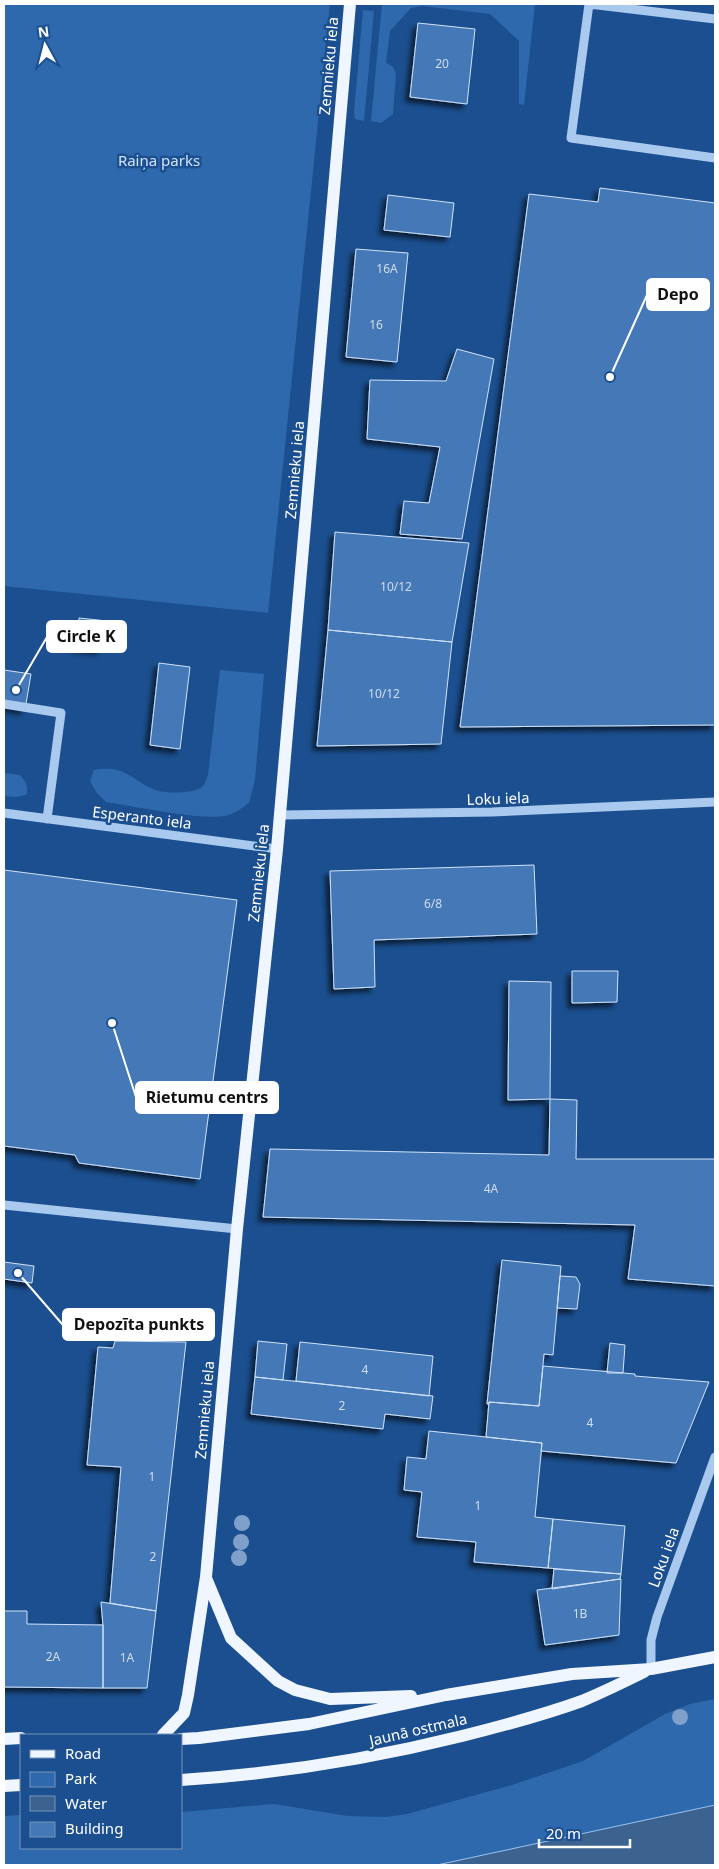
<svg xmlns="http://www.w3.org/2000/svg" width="719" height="1869" font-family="'Noto Sans',sans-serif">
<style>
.green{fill:#2e69ad}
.water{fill:#3c6290;stroke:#9cc4f0}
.building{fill:#4478b7;stroke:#cfe3fa;filter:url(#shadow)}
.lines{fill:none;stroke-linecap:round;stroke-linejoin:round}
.minor{stroke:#a9c9ee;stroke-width:9}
.major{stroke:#f0f6ff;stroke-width:12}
.tree{fill:#7ea0ca}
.labels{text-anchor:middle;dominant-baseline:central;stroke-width:5;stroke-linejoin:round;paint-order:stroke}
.number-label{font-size:12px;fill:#d0dded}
.street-label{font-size:15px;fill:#fff;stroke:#1b4f8f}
.park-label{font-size:15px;fill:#cfe3fa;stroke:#1b4f8f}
.leader{fill:none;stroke:#fff;stroke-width:2}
.callout-dot{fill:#fff;stroke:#1b4f8f;stroke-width:2}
.callout{fill:#fff;stroke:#fff;stroke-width:2}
.callout-label{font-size:16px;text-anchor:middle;font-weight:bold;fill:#111}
</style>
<defs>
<filter id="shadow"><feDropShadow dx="-4.5" dy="4.5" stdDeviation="2.5" flood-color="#0009"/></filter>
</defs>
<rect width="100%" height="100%" fill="#1b4f8f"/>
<path class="green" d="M 4,4 L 330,4 L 268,613 L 4,586 Z
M 382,4 L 535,4 L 524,105 L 519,104 L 519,41 L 490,14 L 422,6 L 411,8 L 390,31 L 386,63 C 392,65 394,68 396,74 L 393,114 L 381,123 L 371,121 Z
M 363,10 L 374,11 L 364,121 L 355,119 L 354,112 Z
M 220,670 L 264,674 L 255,780 L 249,803 C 243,807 236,813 229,815 C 205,822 133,806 106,802 L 96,792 L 90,781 L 94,770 C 101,769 109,768 117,770 C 130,773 139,783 151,788 C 161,794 190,794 200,788 C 205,786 206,780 208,775 Z
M 4,773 L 20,775 C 26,782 29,787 26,795 L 16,797 L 4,796 Z
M 715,1699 L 715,1805 L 437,1865 L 4,1865 L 4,1816 L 21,1815 L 21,1848 L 181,1848 L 181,1812 L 274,1804 L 348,1816 L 386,1817 L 407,1814 L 512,1785 L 583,1761 L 665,1714 L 690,1704 Z"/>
<path class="water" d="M 715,1805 L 715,1865 L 437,1865 Z"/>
<path class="building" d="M 418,23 L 475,29 L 467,104 L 410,97 Z
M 600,188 L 715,203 L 715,725 L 460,727 L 529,194 L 598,202 Z
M 388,195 L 454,203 L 450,237 L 384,230 Z
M 356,249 L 408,253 L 397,362 L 346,357 Z
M 457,349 L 494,359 L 462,539 L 400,534 L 404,501 L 429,503 L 440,447 L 367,439 L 370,380 L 446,381 Z
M 335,532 L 469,543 L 452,642 L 328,630 Z
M 79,618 L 107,621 L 101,650 L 76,647 Z
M 328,630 L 452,642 L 441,744 L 317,746 Z
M 159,663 L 190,667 L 180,749 L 150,745 Z
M 4,670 L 31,674 L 25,710 L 4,706 Z
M 534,865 L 537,934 L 374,940 L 375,987 L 334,989 L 330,871 Z
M 4,870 L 237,900 L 200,1179 L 79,1163 L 75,1155 L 4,1146 Z
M 572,971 L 618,971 L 617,1002 L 572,1003 Z
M 509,981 L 551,982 L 550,1099 L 508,1100 Z
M 550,1099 L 577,1100 L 576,1159 L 715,1159 L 715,1286 L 628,1279 L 635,1225 L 263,1217 L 270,1149 L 549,1155 Z
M 502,1260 L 561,1266 L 553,1355 L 544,1354 L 539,1406 L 489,1402 L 489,1404 L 487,1404 Z
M 4,1262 L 34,1266 L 32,1283 L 4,1279 Z
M 560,1276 L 576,1277 L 580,1284 L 577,1309 L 557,1308 Z
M 151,1309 L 179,1311 L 178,1333 L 149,1331 Z
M 115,1341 L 186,1342 L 156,1611 L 110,1603 L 121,1467 L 87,1465 L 98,1347 L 113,1348 Z
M 258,1341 L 287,1344 L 283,1380 L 255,1377 Z
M 300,1342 L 433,1356 L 429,1396 L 296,1381 Z
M 610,1343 L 625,1345 L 623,1373 L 607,1373 Z
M 543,1366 L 635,1374 L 635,1376 L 709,1382 L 676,1463 L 541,1451 L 542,1443 L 486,1437 L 489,1402 L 539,1406 Z
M 255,1377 L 433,1396 L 430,1419 L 385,1414 L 383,1429 L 251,1414 Z
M 429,1431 L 542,1443 L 535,1517 L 553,1519 L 548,1568 L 474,1562 L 476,1542 L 417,1537 L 422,1492 L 404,1490 L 407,1457 L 426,1459 Z
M 553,1519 L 625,1526 L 621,1574 L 548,1568 Z
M 554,1569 L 621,1574 L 620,1579 L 552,1589 Z
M 621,1579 L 619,1635 L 545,1645 L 537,1590 Z
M 101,1602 L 156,1611 L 147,1688 L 103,1688 L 103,1625 Z
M 4,1611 L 27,1611 L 27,1624 L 103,1625 L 103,1688 L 4,1687 Z"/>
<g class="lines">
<path class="minor" d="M 589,4 L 571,138 L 715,158
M 589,4 L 715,19
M 4,704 L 61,713 L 47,819
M 4,813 L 277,849
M 281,815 L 492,812 L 715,802
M 4,1205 L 237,1229
M 651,1669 L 651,1640 L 657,1617 L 715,1457"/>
<path class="major" d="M 206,1578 L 231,1638 L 278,1681 L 295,1690 L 330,1699 L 411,1696
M 163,1735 L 184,1713 L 188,1695 L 206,1577 L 237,1229 L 277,849 L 350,4
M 4,1739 L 21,1738
M 181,1739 L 199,1738 L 309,1724 L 446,1695 L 572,1674 L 651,1669 L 715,1657
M 181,1780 C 276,1774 370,1759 462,1736 C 502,1726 543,1715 582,1701 C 603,1692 624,1682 644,1672
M 4,1786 L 21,1785"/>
</g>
<g class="tree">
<circle cx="242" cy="1523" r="8"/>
<circle cx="241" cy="1542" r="8"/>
<circle cx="239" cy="1558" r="8"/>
<circle cx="680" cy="1717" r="8"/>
</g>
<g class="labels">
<g class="number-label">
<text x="442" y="63">20</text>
<text x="387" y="268">16A</text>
<text x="376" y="324">16</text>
<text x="396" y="586">10/12</text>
<text x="384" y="693">10/12</text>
<text x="433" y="903">6/8</text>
<text x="491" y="1188">4A</text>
<text x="365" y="1369">4</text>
<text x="342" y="1405">2</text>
<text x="590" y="1422">4</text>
<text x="152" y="1476">1</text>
<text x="478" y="1505">1</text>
<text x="153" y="1556">2</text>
<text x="580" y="1613">1B</text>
<text x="53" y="1656">2A</text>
<text x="127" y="1657">1A</text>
</g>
<g class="street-label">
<text transform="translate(328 66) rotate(-85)">Zemnieku iela</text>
<text transform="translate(294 470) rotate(-85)">Zemnieku iela</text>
<text transform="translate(498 798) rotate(-2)">Loku iela</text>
<text transform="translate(142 817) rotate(7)">Esperanto iela</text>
<text transform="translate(258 873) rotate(-84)">Zemnieku iela</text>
<text transform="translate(204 1410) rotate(-85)">Zemnieku iela</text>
<text transform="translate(663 1557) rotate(-70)">Loku iela</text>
<text transform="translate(418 1729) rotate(-13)">Jaunā ostmala</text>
</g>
<g class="park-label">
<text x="159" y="160">Raiņa parks</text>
</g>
</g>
<path class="leader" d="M610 377L647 295M16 690L47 637M112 1023L136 1097M18 1273L63 1325"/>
<g class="callout-dot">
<circle cx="610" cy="377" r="5"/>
<circle cx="16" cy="690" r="5"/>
<circle cx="112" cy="1023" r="5"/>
<circle cx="18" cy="1273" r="5"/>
</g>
<g class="callout">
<rect x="647" y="279" width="62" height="31" rx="5"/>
<rect x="47" y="621" width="79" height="31" rx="5"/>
<rect x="136" y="1082" width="142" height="31" rx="5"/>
<rect x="63" y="1309" width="151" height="31" rx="5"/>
</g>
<g class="callout-label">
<text x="678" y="300">Depo</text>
<text x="86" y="642">Circle K</text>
<text x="207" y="1103">Rietumu centrs</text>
<text x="139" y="1330">Depozīta punkts</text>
</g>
<rect width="719" height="1869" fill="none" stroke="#ffffff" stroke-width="10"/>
<rect x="20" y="1734" width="162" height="115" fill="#1b4f8f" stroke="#7695bc"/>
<rect x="30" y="1750" width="25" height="8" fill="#f0f6ff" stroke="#7695bc"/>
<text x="65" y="1759" font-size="15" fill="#ffffff">Road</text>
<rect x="30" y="1772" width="25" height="15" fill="#2e69ad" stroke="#7695bc"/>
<text x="65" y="1784" font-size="15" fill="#ffffff">Park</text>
<rect x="30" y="1796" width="25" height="15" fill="#3c6290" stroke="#7695bc"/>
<text x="65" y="1809" font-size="15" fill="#ffffff">Water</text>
<rect x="30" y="1822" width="25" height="15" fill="#4478b7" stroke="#7695bc"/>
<text x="65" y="1834" font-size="15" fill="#ffffff">Building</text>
<g transform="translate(45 45) rotate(353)" stroke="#1b4f8f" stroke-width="4" paint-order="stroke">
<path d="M0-4L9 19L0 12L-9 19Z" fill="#ffffff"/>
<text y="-8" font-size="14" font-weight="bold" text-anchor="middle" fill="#ffffff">N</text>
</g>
<path d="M539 1839v8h91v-8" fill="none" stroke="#ffffff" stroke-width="2.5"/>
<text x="546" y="1839" font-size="15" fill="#ffffff" stroke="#1b4f8f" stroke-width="4" paint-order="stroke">20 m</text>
</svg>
